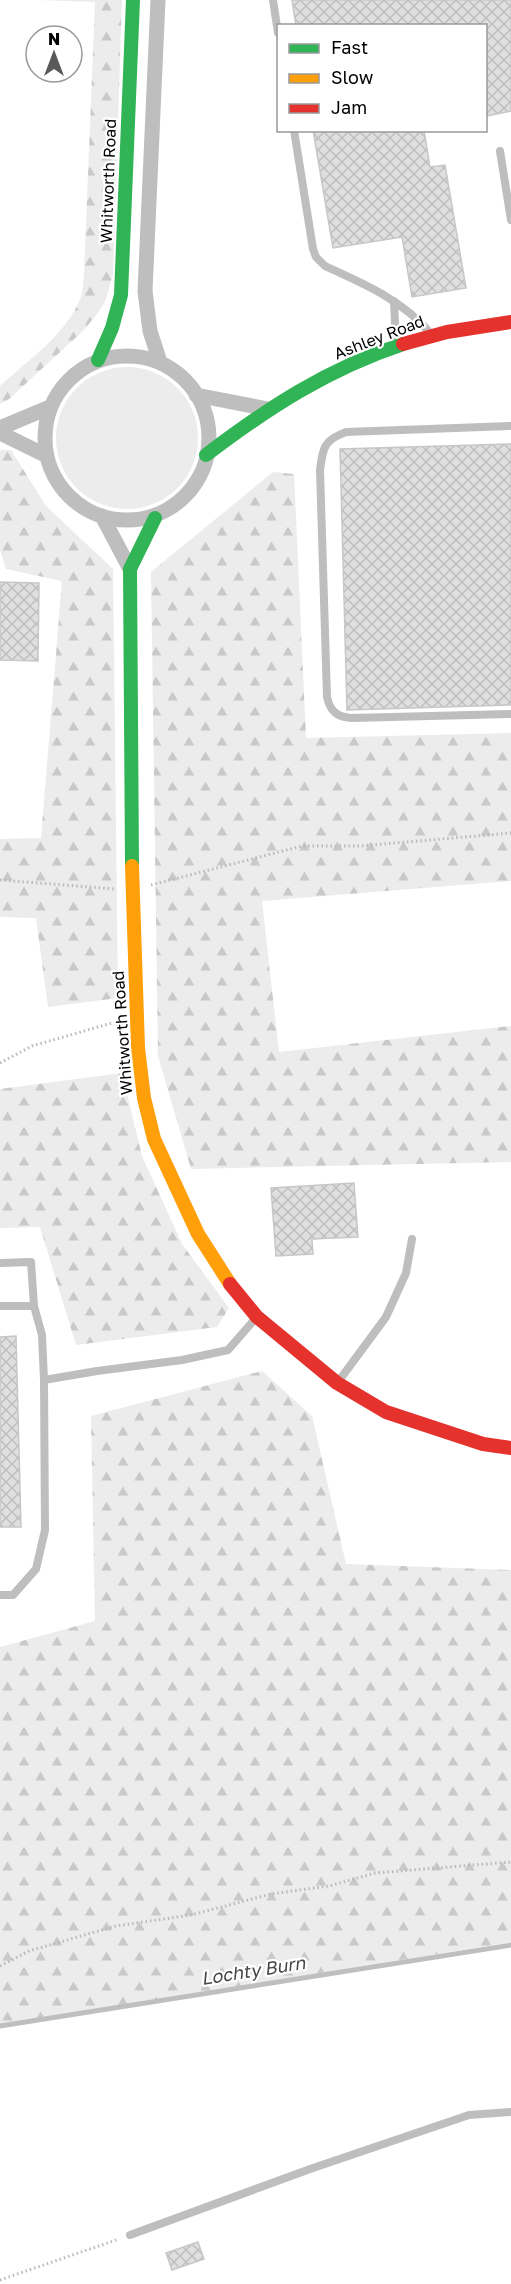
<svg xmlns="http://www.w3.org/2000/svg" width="511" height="2284" font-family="'Golos Text',sans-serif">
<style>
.grass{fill:#ececec}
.forest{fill:url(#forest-firs)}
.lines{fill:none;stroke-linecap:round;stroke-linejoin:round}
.stream{stroke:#bfbfbf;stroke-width:5}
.building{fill:url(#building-cross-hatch);stroke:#c7c7c7;stroke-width:1.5}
.path{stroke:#b9b9b9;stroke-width:3;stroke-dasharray:1.5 3;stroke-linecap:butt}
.lane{stroke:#bebebe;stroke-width:8}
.street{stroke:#bebebe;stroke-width:15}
.fast{stroke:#30b455;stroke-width:14}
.slow{stroke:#ff9f0a;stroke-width:14}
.jam{stroke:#e5322d;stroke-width:14}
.labels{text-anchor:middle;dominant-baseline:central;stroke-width:4.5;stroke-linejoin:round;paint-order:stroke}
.street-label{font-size:16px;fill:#000;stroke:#fff}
.water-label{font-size:18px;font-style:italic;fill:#444;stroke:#fff}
</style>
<defs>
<pattern id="forest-firs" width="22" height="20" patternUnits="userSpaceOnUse" patternTransform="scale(1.5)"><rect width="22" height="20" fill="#ececec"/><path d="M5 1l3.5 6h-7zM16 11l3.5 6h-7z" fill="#c9c9c9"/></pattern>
<pattern id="building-cross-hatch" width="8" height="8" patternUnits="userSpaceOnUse" patternTransform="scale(1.5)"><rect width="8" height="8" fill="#dfdfdf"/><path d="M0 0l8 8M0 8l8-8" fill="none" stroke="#bebebe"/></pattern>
</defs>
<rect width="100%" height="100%" fill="#fff"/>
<path class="grass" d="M56 438a71 71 0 1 1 142 0a71 71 0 1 1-142 0Z"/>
<path class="forest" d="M 38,0 L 122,0 L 113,275 L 105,302 L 97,314 L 84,330 L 9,399 L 0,404 L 0,386 C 28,360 67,334 81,297 C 83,290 83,282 84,274 L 95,2 Z
M 0,450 L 11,450 L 46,506 L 113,569 L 118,998 L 48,1007 L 36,918 L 0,917 L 0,839 L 41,838 L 62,581 L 6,569 L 0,550 Z
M 273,472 L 294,474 L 306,738 L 511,733 L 511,881 L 262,901 L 279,1052 L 511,1026 L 511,1162 L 191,1169 L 158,1056 L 151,572 Z
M 122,1073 L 142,1156 L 182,1244 L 229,1308 L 217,1327 L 76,1345 L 40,1227 L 0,1228 L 0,1089 Z
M 262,1371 L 312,1416 L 346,1564 L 511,1570 L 511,1942 L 0,2025 L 0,1647 L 95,1621 L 91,1416 Z"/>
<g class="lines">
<path class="stream" d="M 0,2026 L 511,1945"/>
</g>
<path class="building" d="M 292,0 L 511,0 L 511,111 L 486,116 L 486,26 L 296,26 Z
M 313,130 L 424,130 L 430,167 L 445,165 L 466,288 L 412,297 L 402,237 L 333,248 Z
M 511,444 L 511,705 L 347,710 L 340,449 Z
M 0,582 L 39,583 L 38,661 L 0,660 Z
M 354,1183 L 358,1237 L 312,1239 L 313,1254 L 276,1256 L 271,1188 Z
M 16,1336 L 21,1527 L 0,1527 L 0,1337 Z
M 198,2242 L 204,2259 L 172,2270 L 166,2253 Z"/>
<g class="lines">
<path class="path" d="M 0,880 L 115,889
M 151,885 L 302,846 L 360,846 L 511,833
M 0,1063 L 32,1046 L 119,1021
M 0,1966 L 29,1951 L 116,1926 L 191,1915 L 271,1894 L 329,1886 L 375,1873 L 511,1862
M 0,2280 L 119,2239"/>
<path class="lane" d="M 273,0 L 278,33
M 294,130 L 313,249 L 316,257 L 325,266 C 363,283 404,301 431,334
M 500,151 L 511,220
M 394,301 L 396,344
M 511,426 L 346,432 C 324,440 323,447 320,470 L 327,697 C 330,711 337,717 351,718 L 511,714
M 0,1263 L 31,1262 L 34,1306 L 42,1335 L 44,1380 L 45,1530 L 36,1569 L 13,1595 L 0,1595
M 0,1306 L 34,1306
M 44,1380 L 97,1371 L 182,1360 L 228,1350 L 256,1318
M 338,1382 L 386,1317 L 406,1273 L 412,1239
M 130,2235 L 313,2168 L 469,2115 L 511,2112"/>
<path class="street" d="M 158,0 L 145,291 L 150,331 L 160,362
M45 438a82 82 0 1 1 164 0a82 82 0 1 1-164 0Z
M 196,395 L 268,409
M 0,428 L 50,407
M 0,433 L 45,455
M 102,516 L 130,569"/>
<path class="fast" d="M 98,360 L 112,328 L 121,295 L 133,0
M 206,455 C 269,407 328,369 403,344
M 132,866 L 130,569 L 155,518"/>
<path class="slow" d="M 132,866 L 138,1048 L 144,1098 L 154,1139 L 198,1234 L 230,1284"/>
<path class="jam" d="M 403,344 L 447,332 L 511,322
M 230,1284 L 257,1317 L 337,1383 L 386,1412 L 483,1444 L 511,1448"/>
</g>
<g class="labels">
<g class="street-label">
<text transform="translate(108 181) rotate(-88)">Whitworth Road</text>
<text transform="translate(379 337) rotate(-21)">Ashley Road</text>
<text transform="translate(122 1033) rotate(-94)">Whitworth Road</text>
</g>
<g class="water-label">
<text transform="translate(253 1970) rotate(-9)">Lochty Burn</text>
</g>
</g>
<rect x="277" y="24" width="210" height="108" fill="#ffffff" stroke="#999999" stroke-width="1.5"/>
<rect x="289" y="44" width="30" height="9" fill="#30b455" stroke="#999999" stroke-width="1.5"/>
<text x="331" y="54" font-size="18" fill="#000000">Fast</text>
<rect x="289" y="74" width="30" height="9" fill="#ff9f0a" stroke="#999999" stroke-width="1.5"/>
<text x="331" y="84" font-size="18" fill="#000000">Slow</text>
<rect x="289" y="104" width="30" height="9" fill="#e5322d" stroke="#999999" stroke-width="1.5"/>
<text x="331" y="114" font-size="18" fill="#000000">Jam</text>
<g transform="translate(54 54)"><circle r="28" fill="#ffffff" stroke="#999999" stroke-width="1.5"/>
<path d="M0-4.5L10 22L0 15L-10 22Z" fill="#595959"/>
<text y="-9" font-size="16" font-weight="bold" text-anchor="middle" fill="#000000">N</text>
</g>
</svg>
